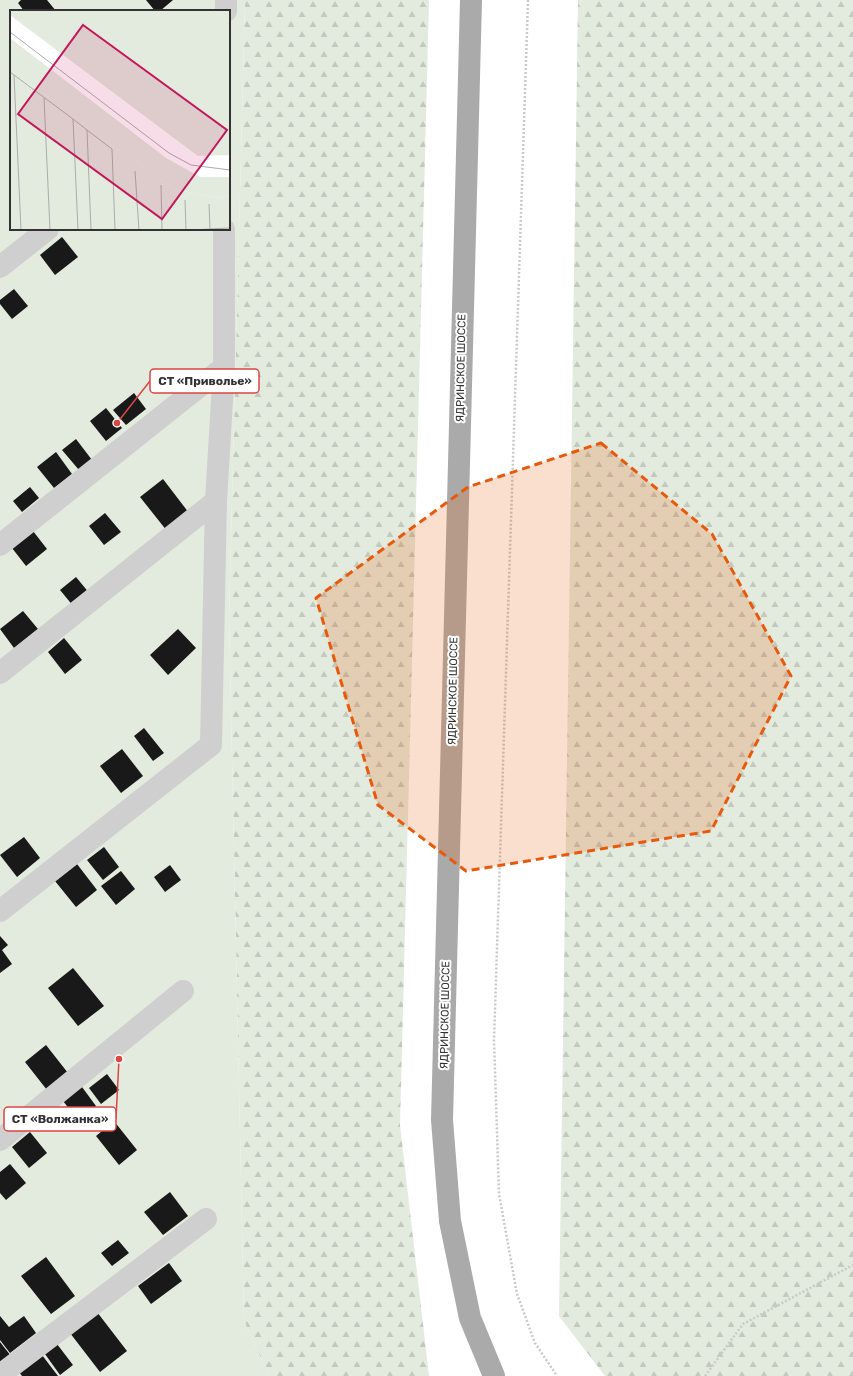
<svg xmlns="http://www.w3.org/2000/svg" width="853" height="1376" font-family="Rubik,sans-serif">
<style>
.forest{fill:url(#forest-firs)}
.garden{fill:#e3eade;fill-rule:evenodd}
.building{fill:#191919}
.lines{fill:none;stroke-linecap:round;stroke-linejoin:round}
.path{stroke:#c9c9c9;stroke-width:2.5;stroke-dasharray:2 2;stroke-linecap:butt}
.minor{stroke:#cfcfcf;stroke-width:22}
.major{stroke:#aaa;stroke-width:22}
.marked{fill:#e8590c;fill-opacity:0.2;stroke:#e8590c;stroke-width:3;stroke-dasharray:8 5;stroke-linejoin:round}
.labels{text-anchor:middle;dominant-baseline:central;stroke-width:4;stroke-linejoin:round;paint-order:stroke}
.street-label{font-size:11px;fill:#323232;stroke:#fff}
.inset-road{fill:none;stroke:#adadad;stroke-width:1}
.view{fill:#c2185b;fill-opacity:0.15;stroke:#c2185b;stroke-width:2}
.inset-edge{fill:none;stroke:#323232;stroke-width:2}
.leader{fill:none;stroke:#da4643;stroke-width:1.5}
.callout-dot{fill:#da4643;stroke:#fff;stroke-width:1.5}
.callout{fill:#fff;stroke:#da4643;stroke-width:1.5}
.callout-label{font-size:12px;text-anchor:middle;font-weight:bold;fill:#323232}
</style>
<defs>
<pattern id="forest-firs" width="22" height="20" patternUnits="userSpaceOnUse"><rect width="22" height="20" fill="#e3eade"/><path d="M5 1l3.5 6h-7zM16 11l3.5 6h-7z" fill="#c3c9bf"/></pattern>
</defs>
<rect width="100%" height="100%" fill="#fff"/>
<path class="forest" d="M 245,0 L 429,0 L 400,1125 L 429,1376 L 269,1376 L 244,1321 L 229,616 Z
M 578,0 L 853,0 L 853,1376 L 605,1376 L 559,1316 Z"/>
<path class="garden" d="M 0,0 L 245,0 L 229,616 L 244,1321 L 269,1376 L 0,1376 ZM 11,11 L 229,11 L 229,229 L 11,229 Z"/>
<path class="building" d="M 21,0 L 47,0 L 56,11 L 24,11 L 18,3 Z
M 146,0 L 173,0 L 160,11 L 155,11 Z
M 62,237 L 78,257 L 55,275 L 40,255 Z
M 14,289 L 28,306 L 12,319 L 0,304 L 0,300 Z
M 134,393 L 146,409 L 126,425 L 113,410 Z
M 106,408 L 122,428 L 106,441 L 90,421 Z
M 76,439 L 92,460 L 79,470 L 62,450 Z
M 56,452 L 72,474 L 54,488 L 37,467 Z
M 163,479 L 189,513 L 167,531 L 140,497 Z
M 30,487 L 39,498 L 22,512 L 13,501 Z
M 105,513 L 121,532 L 104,545 L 89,526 Z
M 33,531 L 47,549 L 26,566 L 12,548 Z
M 76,577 L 90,594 L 74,607 L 60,590 Z
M 23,611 L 38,629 L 14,648 L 0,629 Z
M 178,629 L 196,648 L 168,675 L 150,655 Z
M 64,638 L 82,660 L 65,674 L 48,652 Z
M 144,728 L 164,753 L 153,761 L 134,736 Z
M 122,749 L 143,776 L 121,793 L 100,766 Z
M 24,837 L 40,858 L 17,877 L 0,855 Z
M 104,847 L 119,867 L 103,880 L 87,860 Z
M 77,864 L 97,890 L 76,907 L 55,881 Z
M 170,865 L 181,880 L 165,892 L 154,877 Z
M 121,871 L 135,889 L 116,905 L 101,886 Z
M 0,936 L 8,945 L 2,950 L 12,964 L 0,973 Z
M 73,968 L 104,1006 L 78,1026 L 48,988 Z
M 46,1045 L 68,1073 L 47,1090 L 25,1062 Z
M 107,1074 L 119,1090 L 101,1104 L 89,1088 Z
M 82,1087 L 96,1106 L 78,1120 L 63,1101 Z
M 114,1121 L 137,1150 L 119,1165 L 96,1136 Z
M 30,1132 L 47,1153 L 29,1168 L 12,1147 Z
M 10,1164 L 26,1183 L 6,1200 L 0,1193 L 0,1172 Z
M 170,1192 L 188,1216 L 163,1235 L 144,1212 Z
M 118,1240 L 129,1253 L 112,1266 L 101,1253 Z
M 46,1257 L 75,1296 L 51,1314 L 21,1276 Z
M 169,1263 L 182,1281 L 151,1304 L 138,1286 Z
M 97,1312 L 127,1351 L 100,1372 L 70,1333 Z
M 0,1316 L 9,1327 L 24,1316 L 36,1333 L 10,1353 L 0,1340 Z
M 0,1342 L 11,1356 L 0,1365 Z
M 57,1344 L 73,1365 L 60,1375 L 45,1354 Z
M 42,1355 L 58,1376 L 22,1376 L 19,1372 Z"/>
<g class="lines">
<path class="path" d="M 528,0 L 494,1040 L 499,1194 L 517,1294 L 535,1343 L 557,1376
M 705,1376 L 743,1324 L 853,1265"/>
<path class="minor" d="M 226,11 L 226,0
M 0,267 L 48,229
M 0,545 L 224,367 L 224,229
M 0,673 L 216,501 L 224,367
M 0,911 L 211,745 L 216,501
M 0,1140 L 183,991
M 0,1375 L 206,1219"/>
<path class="major" d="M 471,0 L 442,1120 L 450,1221 L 470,1318 L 494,1376"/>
</g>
<path class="marked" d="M 601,443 L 712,534 L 791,676 L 711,831 L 466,871 L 378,805 L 316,598 L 468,487 Z"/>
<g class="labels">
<g class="street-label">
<text transform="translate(461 368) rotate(-89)">ЯДРИНСКОЕ ШОССЕ</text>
<text transform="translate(453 691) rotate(-89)">ЯДРИНСКОЕ ШОССЕ</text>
<text transform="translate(445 1015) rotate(-89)">ЯДРИНСКОЕ ШОССЕ</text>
</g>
</g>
<g transform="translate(10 10)">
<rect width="220" height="220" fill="#fff"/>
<path d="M 0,0 L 220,0 L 220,145 L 188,146 L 0,5 ZM 0,28 L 156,148 L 190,167 L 220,167 L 220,186 L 206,188 L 165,179 L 90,127 L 0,58 Z" fill="#e3eade"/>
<path d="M 0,58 L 90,127 L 165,179 L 206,188 L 220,186 L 220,220 L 0,220 Z" fill="#e3eade"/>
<path class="inset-road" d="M 0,22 L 159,143 L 181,155 L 220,160M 0,62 L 4,65 L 11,220M 4,65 L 63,109 L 68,220M 34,88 L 40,220M 63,109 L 77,120 L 81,220M 77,120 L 102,139 L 105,220M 125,161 L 129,220M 151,175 L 152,220M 175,190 L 176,220M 199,194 L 200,220M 179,220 L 220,218"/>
<path class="view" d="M 73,15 L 217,120 L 152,209 L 8,104 Z"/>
<rect width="220" height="220" class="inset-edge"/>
</g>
<path class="leader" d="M117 423L150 381M119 1059L116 1119"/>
<g class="callout-dot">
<circle cx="117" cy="423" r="4"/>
<circle cx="119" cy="1059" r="4"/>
</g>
<g class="callout">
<rect x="150" y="369" width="109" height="24" rx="4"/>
<rect x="4" y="1107" width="112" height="24" rx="4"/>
</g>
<g class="callout-label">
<text x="205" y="385">СТ «Приволье»</text>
<text x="60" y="1123">СТ «Волжанка»</text>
</g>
</svg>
